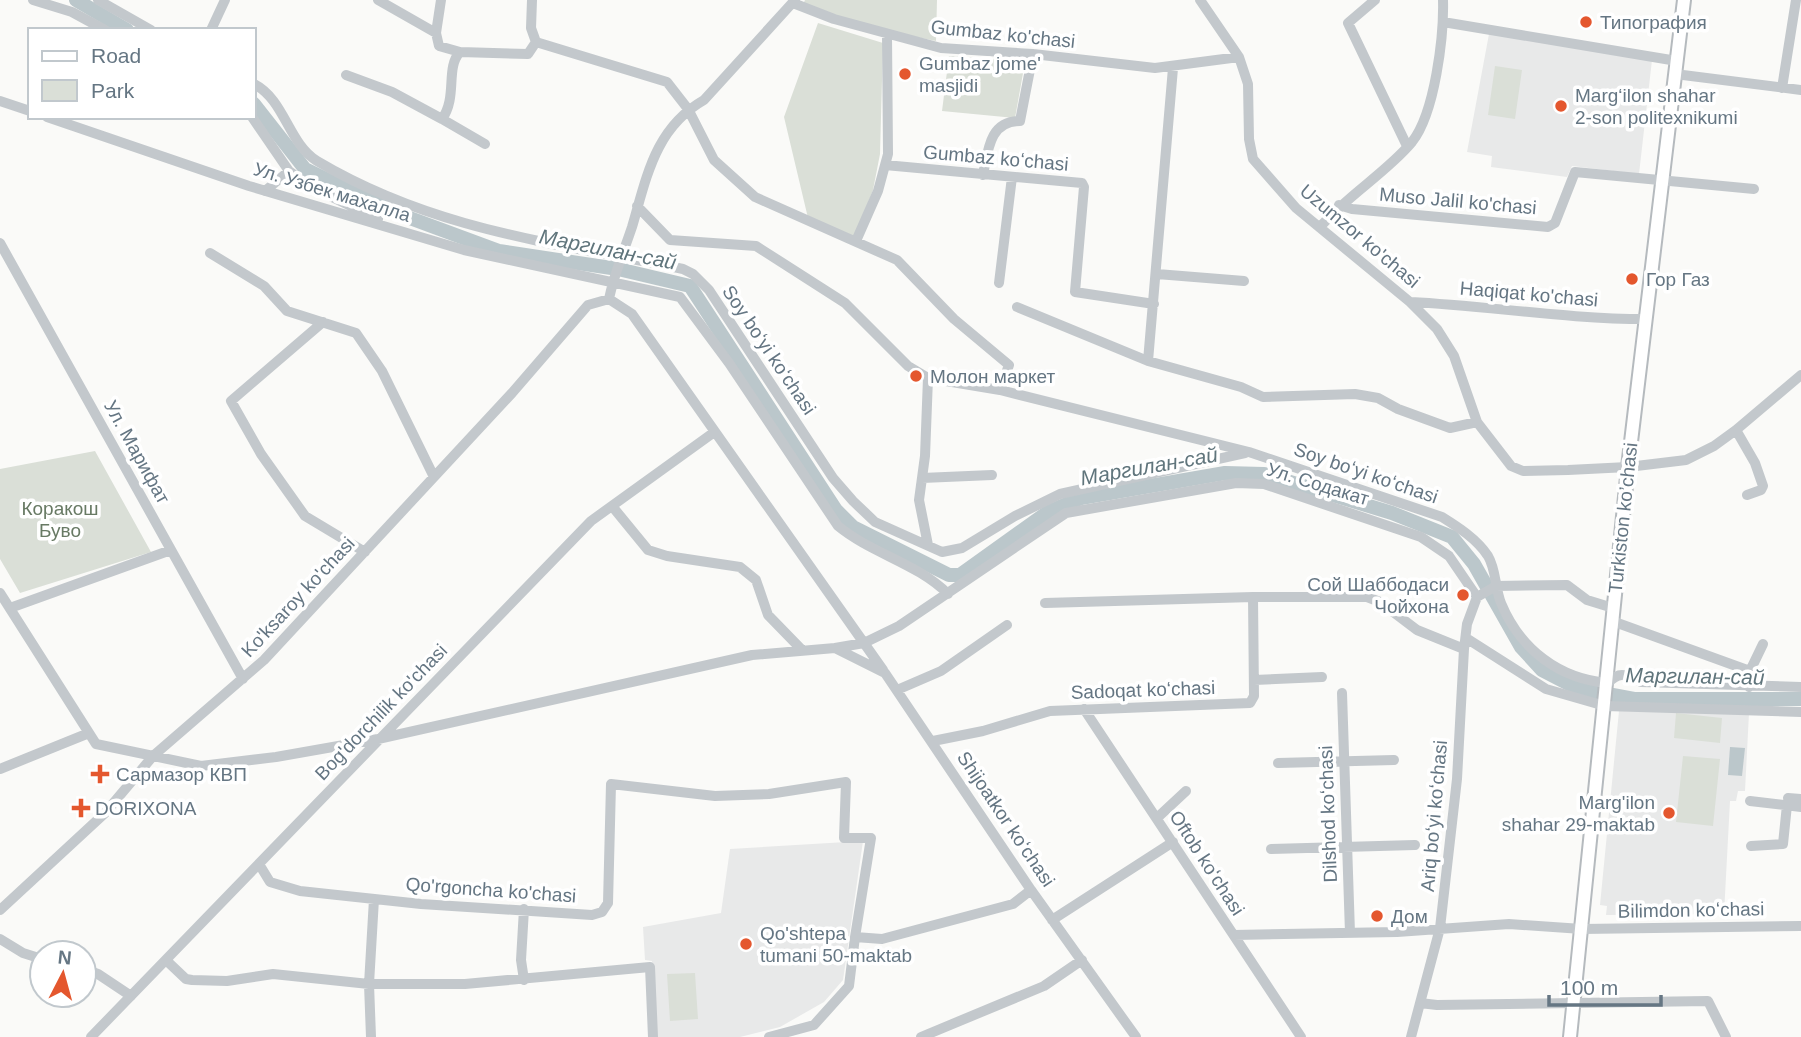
<svg xmlns="http://www.w3.org/2000/svg" width="1801" height="1037" font-family="Arial,sans-serif">
<style>
.built{fill:#e8e9e9}
.green{fill:#dadfd7}
.water{fill:#bbc7cb}
.lines{fill:none;stroke-linecap:round;stroke-linejoin:round}
.river{stroke:#bbc7cb;stroke-width:14}
.major-casing{stroke:#b5babe;stroke-width:16}
.minor{stroke:#c3c8cc;stroke-width:10}
.major{stroke:#fff;stroke-width:12}
.poi-dot{fill:#e4572e;stroke:#fff;stroke-width:2.5}
.labels{text-anchor:middle;dominant-baseline:central;stroke-width:7;stroke-linejoin:round;paint-order:stroke}
.poi-label{font-size:19px;fill:#657683;stroke:#fff;text-anchor:start}
.street-label{font-size:19px;fill:#657683;stroke:#fff}
.park-label{font-size:19px;fill:#687a64;stroke:#fff}
.water-label{font-size:21px;font-style:italic;fill:#60757c;stroke:#fff}
</style>
<rect width="100%" height="100%" fill="#fafaf8"/>
<path class="built" d="M 1489,34 L 1652,60 L 1639,174 L 1572,166 L 1567,177 L 1491,167 L 1492,156 L 1467,152 Z
M 1619,711 L 1749,713 L 1745,791 L 1738,791 L 1736,801 L 1730,801 L 1724,914 L 1606,915 L 1607,906 L 1600,905 Z
M 863,841 L 843,980 L 824,1002 L 780,1027 L 740,1037 L 657,1037 L 652,961 L 645,960 L 643,927 L 721,913 L 730,849 Z"/>
<path class="green" d="M 805,0 L 937,0 L 936,41 L 872,28 L 803,4 Z
M 818,23 L 883,43 L 880,154 L 873,190 L 854,238 L 808,218 L 784,117 Z
M 949,56 L 1025,62 L 1015,118 L 942,111 Z
M 1495,66 L 1522,70 L 1515,119 L 1488,115 Z
M 95,451 L 151,552 L 20,593 L 0,559 L 0,469 Z
M 1676,713 L 1722,718 L 1720,743 L 1674,738 Z
M 1683,756 L 1720,759 L 1713,826 L 1676,822 Z
M 695,973 L 698,1019 L 670,1021 L 667,974 Z"/>
<path class="water" d="M 1730,747 L 1745,748 L 1742,776 L 1728,775 Z"/>
<g class="lines">
<path class="river" d="M 76,0 L 127,30
M 254,104 L 305,169 L 399,214 L 499,251 L 618,269 L 690,286 L 836,510 L 853,527 L 949,575 L 960,575 L 1048,512 L 1081,498 L 1225,473 L 1264,474 L 1392,513 L 1452,537 L 1474,564 L 1521,647 L 1542,670 L 1569,684 L 1586,690 L 1634,699 L 1801,699"/>
<g class="major-casing">
<path id="major" d="M 1570,1037 L 1628,467 L 1684,0"/>
</g>
<path class="minor" d="M 33,0 L 72,12 L 105,30
M 98,0 L 151,30
M 378,0 L 436,33 L 439,46 L 460,52
M 532,0 L 531,28 L 536,42 L 667,82 L 688,109 L 714,160 L 755,197 L 897,260 L 954,319 L 1009,365 L 1000,390
M 795,0 L 704,100 C 655,128 647,176 632,227 C 624,251 614,274 609,299 L 632,314 L 883,670
M 1200,0 L 1239,57 L 1248,84 L 1249,139 L 1253,159 L 1296,208 L 1410,302 L 1437,329 L 1454,356 L 1477,422 L 1511,466 L 1523,471 L 1568,470 L 1628,467 L 1686,460 L 1714,446 L 1736,430 L 1801,375
M 1375,0 L 1348,23 L 1407,146
M 793,3 L 834,19 L 941,48 L 1033,54 L 1155,68 L 1239,57
M 1443,22 L 1677,61
M 211,30 L 225,0
M 436,33 L 441,0
M 1675,74 L 1801,90
M 346,75 L 392,92 L 442,119 C 458,96 445,68 460,52 L 528,54 L 536,42
M 254,84 C 285,100 288,143 317,161 C 433,230 554,243 683,269 L 693,274 L 709,290 L 833,478 L 853,501 L 875,522 L 942,552 L 962,548 L 1015,516 L 1060,494 L 1245,453
M 1782,88 L 1796,0
M 0,101 L 30,111
M 47,117 L 249,186 L 464,250 L 680,297 L 729,363 L 838,526 C 872,554 917,563 948,594
M 252,117 L 289,171 L 311,187 L 378,219
M 442,119 L 485,144
M 885,165 L 1082,183 L 1084,187 L 1075,292 L 1154,304
M 983,175 C 988,151 989,121 1020,121 L 1033,54
M 265,191 L 289,171
M 1339,205 L 1352,209 L 1548,227 L 1555,223 L 1575,172 L 1754,189
M 637,206 L 670,240 L 756,246 L 845,303 L 908,366 L 928,378 L 1000,390 L 1249,452 L 1442,517 C 1458,527 1477,539 1488,556 C 1496,569 1495,588 1501,603 C 1520,649 1559,679 1608,683 C 1620,670 1626,675 1641,682 L 1801,687
M 1320,227 C 1348,195 1387,172 1412,142 C 1435,113 1444,36 1443,0
M 856,241 L 878,191 L 888,154 L 887,35
M 0,243 L 243,679
M 210,253 L 264,286 L 287,311 L 356,333 L 382,371 L 434,477
M 1157,274 L 1244,281
M 999,283 L 1012,177
M 1411,302 C 1489,306 1567,319 1646,319
M 1017,307 L 1148,361 L 1241,387 L 1263,397 L 1355,394 L 1378,398 L 1398,409 L 1450,428 L 1477,422
M 323,322 L 231,401 L 261,454 L 305,516 L 365,552
M 1148,361 L 1173,68
M 1736,430 L 1755,463 L 1763,486 L 1761,490 L 1747,495
M 922,478 L 992,475
M 612,506 L 648,550 L 667,556 L 740,567 L 756,580 L 768,615 L 803,651
M 928,545 L 919,500 L 925,456 L 928,378
M 0,593 L 96,744 L 201,766 L 276,757 L 378,739 L 752,655 L 835,648 L 885,673 L 1031,890 L 1136,1037
M 1045,603 L 1253,597
M 10,608 L 171,550
M 1612,621 L 1750,671 L 1749,687
M 1466,638 L 1546,689 L 1605,706 L 1801,712
M 835,648 L 864,643 L 899,626 L 1066,513 L 1236,483 L 1264,484 L 1421,537 L 1449,556 L 1477,597
M 1750,671 L 1763,644
M 1254,680 L 1322,677
M 897,690 L 941,671 L 1007,625
M 1342,693 L 1350,933
M 1084,709 L 1301,1037
M 933,741 L 983,731 L 1050,711 L 1250,703 L 1254,696 L 1253,597 L 1367,597 L 1380,602 L 1417,630 L 1464,649
M 1278,763 L 1394,760
M 0,769 L 89,733
M 1788,798 L 1801,799
M 1750,801 L 1801,807
M 1157,818 L 1186,791
M 1751,846 L 1783,844 L 1787,805
M 1271,849 L 1415,845
M 259,864 L 270,882 L 300,891 L 421,904 L 592,915 L 602,912 L 608,903 L 611,784 L 715,796 L 769,794 L 846,782 L 844,838 L 871,838 L 855,937
M 0,910 L 105,813 L 153,756 L 264,660 L 512,393 L 588,305 L 609,299
M 1052,920 L 1173,842
M 1234,935 L 1397,932 L 1509,924 L 1582,929 L 1801,926
M 0,939 L 23,953 L 42,959
M 166,960 L 186,979 L 192,980 L 227,981 L 273,974 L 369,984 L 465,984 L 650,967 L 653,1037
M 84,969 L 98,974 L 131,996
M 524,980 L 521,960 L 524,909
M 1420,1003 L 1437,1005 L 1708,1001 L 1726,1037
M 91,1037 L 591,521 L 713,433
M 371,1037 L 369,984 L 374,899
M 769,1037 L 814,1025 L 849,986 L 855,937 L 882,939 L 1013,904 L 1031,890
M 921,1037 L 1044,986 L 1082,960
M 1411,1037 L 1440,928 L 1457,779 L 1464,649 L 1467,624 L 1477,597 L 1496,586 L 1567,585 L 1587,600 L 1613,608"/>
<use href="#major" class="major"/>
</g>
<g class="poi-dot">
<circle cx="1586" cy="22" r="7"/>
<circle cx="905" cy="74" r="7"/>
<circle cx="1561" cy="106" r="7"/>
<circle cx="1632" cy="279" r="7"/>
<circle cx="916" cy="376" r="7"/>
<circle cx="1463" cy="595" r="7"/>
<path d="M96.5 763.5h7v7h7v7h-7v7h-7v-7h-7v-7h7z"/>
<path d="M77.5 797.5h7v7h7v7h-7v7h-7v-7h-7v-7h7z"/>
<circle cx="1669" cy="813" r="7"/>
<circle cx="1377" cy="916" r="7"/>
<circle cx="746" cy="944" r="7"/>
</g>
<g class="labels">
<g class="poi-label">
<text x="1600" y="22">Типография</text>
<text x="919" y="63">Gumbaz jome'<tspan x="919" dy="22">masjidi</tspan></text>
<text x="1575" y="95">Margʻilon shahar<tspan x="1575" dy="22">2-son politexnikumi</tspan></text>
<text x="1646" y="279">Гор Газ</text>
<text x="930" y="376">Молон маркет</text>
<text x="1449" y="584" text-anchor="end">Сой Шаббодаси<tspan x="1449" dy="22">Чойхона</tspan></text>
<text x="116" y="774">Сармазор КВП</text>
<text x="1655" y="802" text-anchor="end">Marg'ilon<tspan x="1655" dy="22">shahar 29-maktab</tspan></text>
<text x="95" y="808">DORIXONA</text>
<text x="1391" y="916">Дом</text>
<text x="760" y="933">Qo'shtepa<tspan x="760" dy="22">tumani 50-maktab</tspan></text>
</g>
<g class="street-label">
<text transform="translate(1003 34) rotate(6)">Gumbaz ko'chasi</text>
<text transform="translate(996 158) rotate(5)">Gumbaz koʻchasi</text>
<text transform="translate(332 192) rotate(17)">Ул. Узбек махалла</text>
<text transform="translate(1458 201) rotate(5)">Muso Jalil ko'chasi</text>
<text transform="translate(1360 236) rotate(40)">Uzumzor ko'chasi</text>
<text transform="translate(1529 294) rotate(5)">Haqiqat ko'chasi</text>
<text transform="translate(769 350) rotate(56)">Soy boʻyi koʻchasi</text>
<text transform="translate(137 452) rotate(61)">Ул. Марифат</text>
<text transform="translate(1366 473) rotate(19)">Soy boʻyi koʻchasi</text>
<text transform="translate(1318 484) rotate(17)">Ул. Содакат</text>
<text transform="translate(1623 518) rotate(-84)">Turkiston ko’chasi</text>
<text transform="translate(298 597) rotate(-47)">Ko'ksaroy ko'chasi</text>
<text transform="translate(1143 690) rotate(-2)">Sadoqat koʻchasi</text>
<text transform="translate(381 712) rotate(-46)">Bog'dorchilik ko'chasi</text>
<text transform="translate(1328 814) rotate(-92)">Dilshod koʻchasi</text>
<text transform="translate(1434 816) rotate(-85)">Ariq boʻyi koʻchasi</text>
<text transform="translate(1006 819) rotate(56)">Shijoatkor koʻchasi</text>
<text transform="translate(1207 863) rotate(57)">Oftob koʻchasi</text>
<text transform="translate(491 890) rotate(4)">Qo'rgoncha ko'chasi</text>
<text transform="translate(1691 910) rotate(-1)">Bilimdon koʻchasi</text>
</g>
<g class="park-label">
<text x="60" y="508">Коракош<tspan x="60" dy="22">Буво</tspan></text>
</g>
<g class="water-label">
<text transform="translate(608 249) rotate(11)">Маргилан-сай</text>
<text transform="translate(1149 466) rotate(-10)">Маргилан-сай</text>
<text transform="translate(1695 676) rotate(1)">Маргилан-сай</text>
</g>
</g>
<rect x="28" y="28" width="228" height="91" fill="#ffffff" stroke="#c1c8cd" stroke-width="2"/>
<rect x="42" y="51" width="35" height="10" fill="#ffffff" stroke="#c1c8cd" stroke-width="2"/>
<text x="91" y="63" font-size="21" fill="#657683">Road</text>
<rect x="42" y="80" width="35" height="21" fill="#dadfd7" stroke="#c1c8cd" stroke-width="2"/>
<text x="91" y="98" font-size="21" fill="#657683">Park</text>
<g transform="translate(63 974) rotate(6)"><circle r="33" fill="#ffffff" stroke="#c1c8cd" stroke-width="2"/>
<path d="M0-5L12 26L0 18L-12 26Z" fill="#e4572e"/>
<text y="-10" font-size="19" font-weight="bold" text-anchor="middle" fill="#657683">N</text>
</g>
<path d="M1549 995v10h112v-10" fill="none" stroke="#657683" stroke-width="3.5"/>
<text x="1560" y="995" font-size="21" fill="#657683" stroke="#ffffff" stroke-width="5" paint-order="stroke">100 m</text>
</svg>
